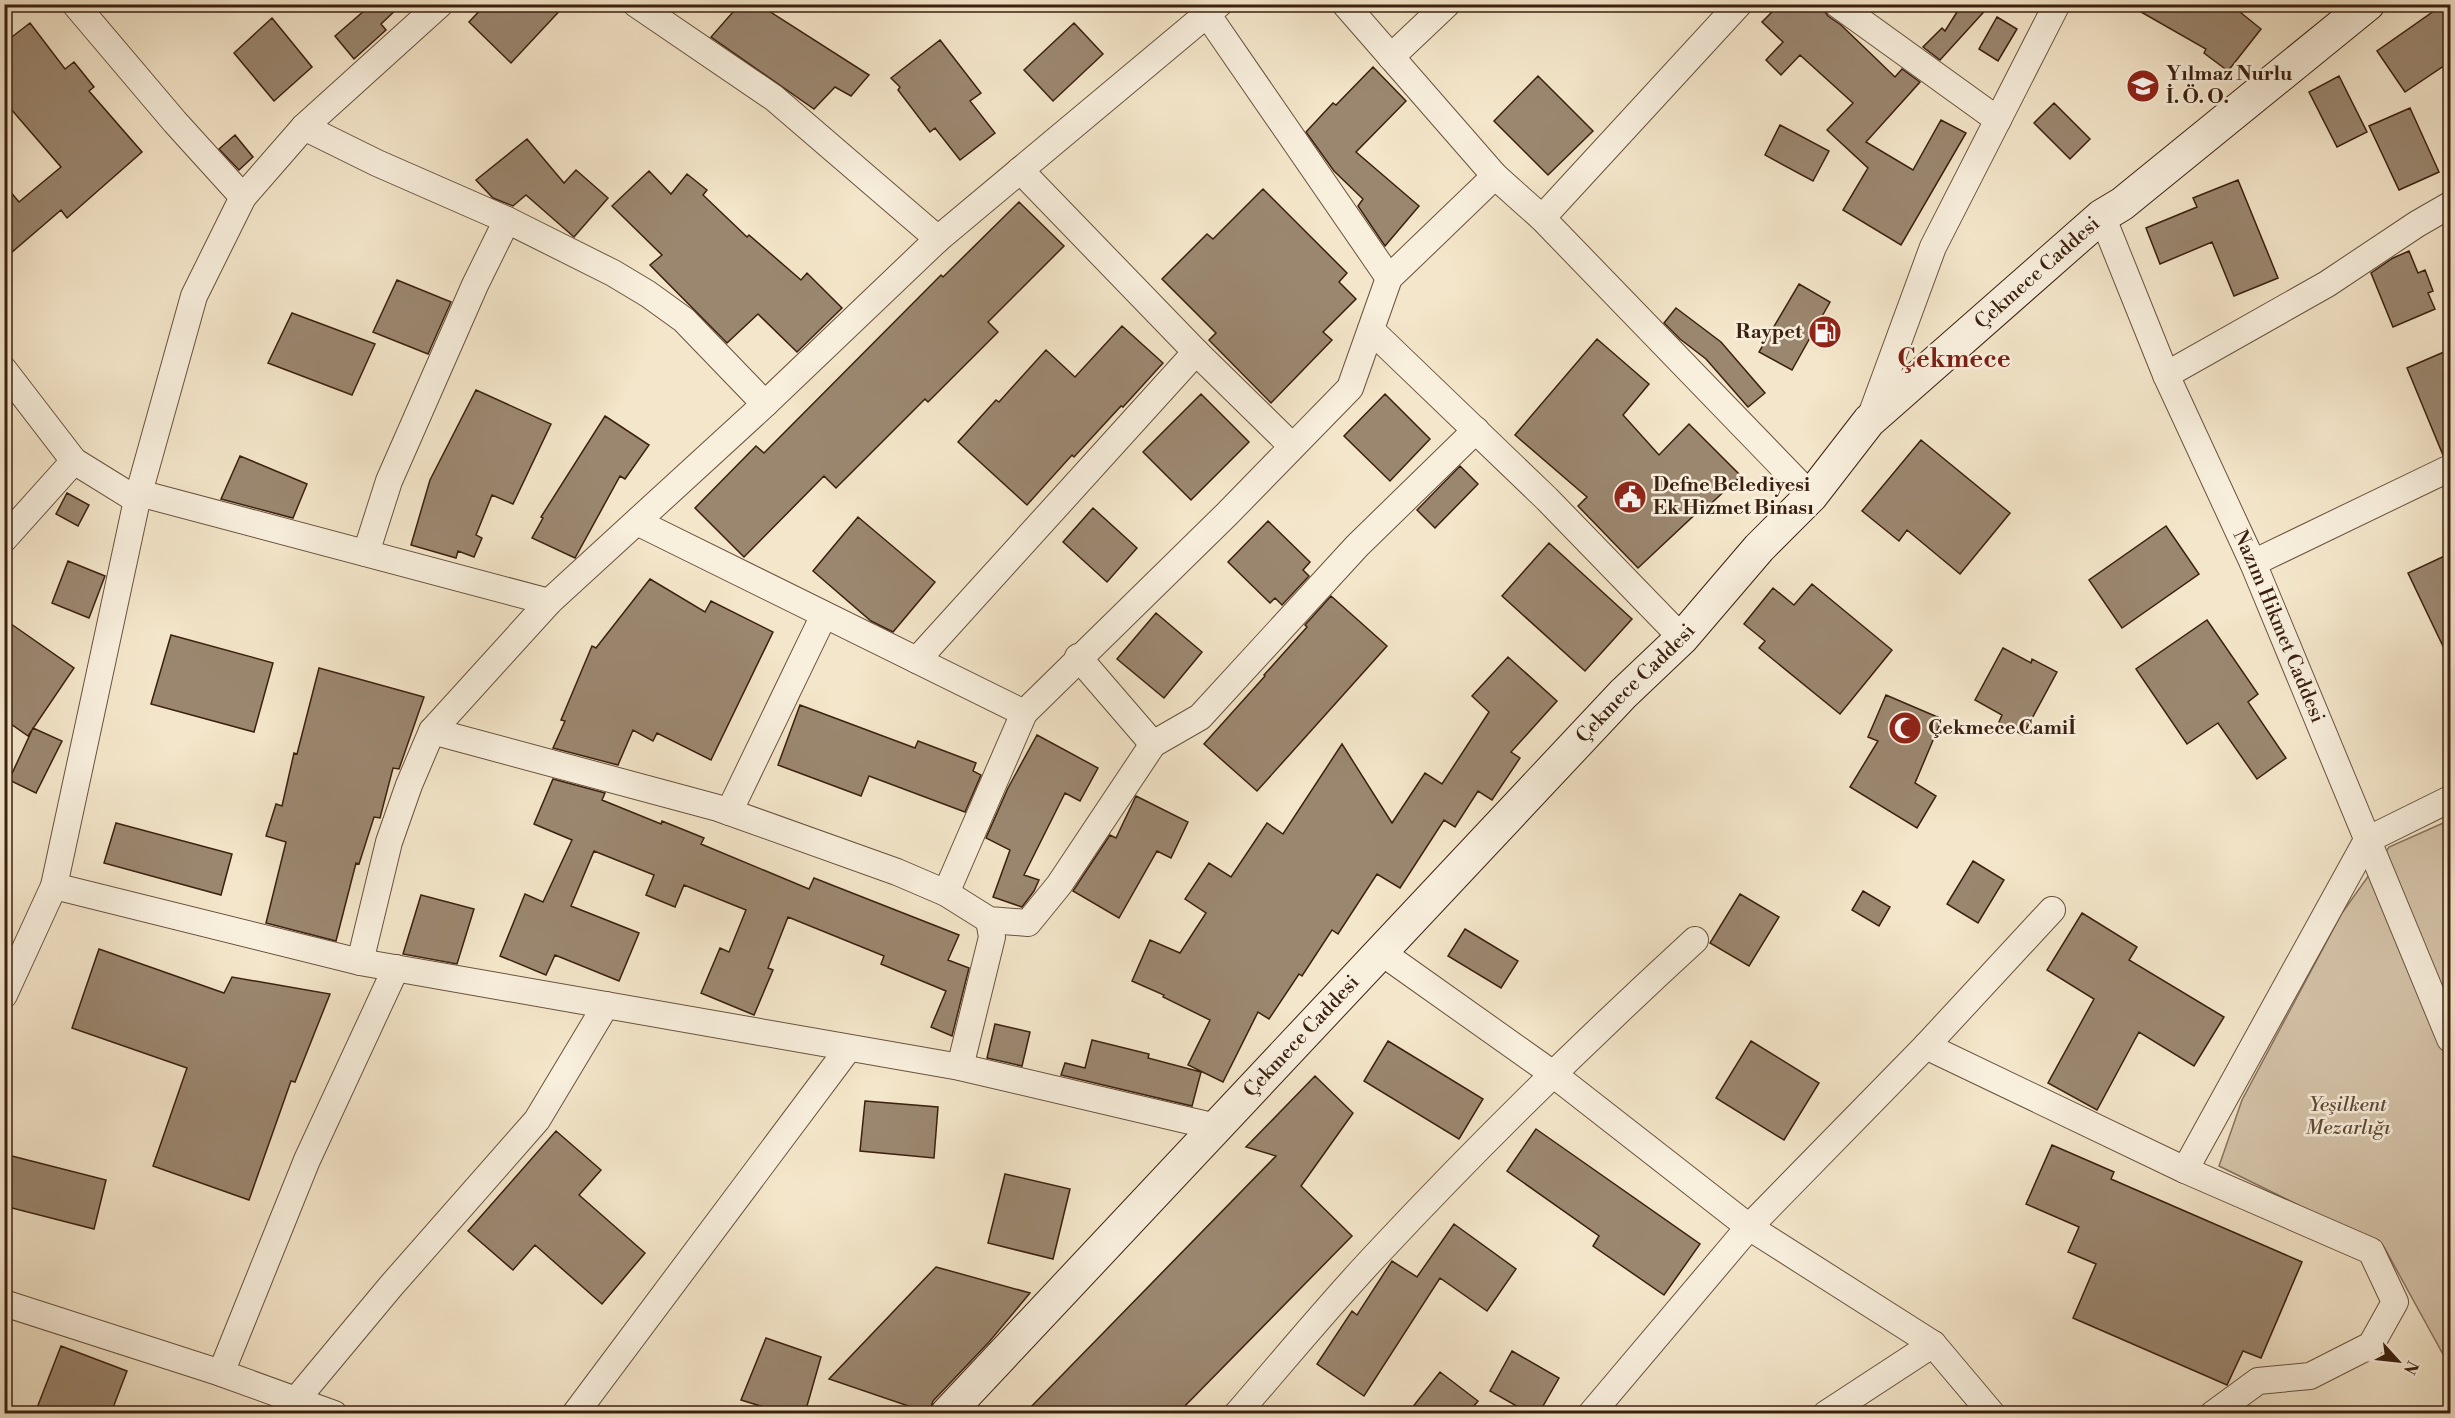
<svg xmlns="http://www.w3.org/2000/svg" width="2455" height="1418" font-family="'Libre Bodoni',serif">
<style>
.green{fill:#d5c4aa;stroke:#88725c;stroke-width:1.5}
.building{fill:#9b8770;stroke:#3b200f;stroke-width:1.5}
.lines{fill:none;stroke-linecap:round;stroke-linejoin:round}
.minor-casing{stroke:#69523e;stroke-width:28}
.secondary-casing{stroke:#3b200f;stroke-width:35}
.minor{stroke:#f8efdd;stroke-width:26}
.secondary{stroke:#f8efdd;stroke-width:33}
.labels{text-anchor:middle;dominant-baseline:central;stroke-width:5;stroke-linejoin:round;paint-order:stroke}
.poi-label{font-size:20px;font-weight:bold;fill:#3b200f;stroke:#f8efdd;text-anchor:start}
.street-label{font-size:20px;fill:#3b200f;stroke:#f8efdd}
.park-label{font-size:20px;font-style:italic;fill:#624936;stroke:#f8efdd}
.district-label{font-size:26px;font-weight:bold;fill:#7a1f14;stroke:#f8efdd}
</style>
<rect width="100%" height="100%" fill="#f4e6ca"/>
<filter id="stains"><feTurbulence type="fractalNoise" baseFrequency=".00333" numOctaves="4"/><feColorMatrix values="0 0 0 0 .2 0 0 0 0 .09 0 0 0 0 .02 0 0 0 .5 -.17"/></filter>
<radialGradient id="worn" r=".72"><stop offset=".6" stop-color="#630" stop-opacity="0"/><stop offset="1" stop-color="#630" stop-opacity=".3"/></radialGradient>
<path class="green" d="M 2450,820 L 2450,1367 L 2384,1247 L 2219,1166 L 2242,1100 L 2342,913 L 2389,847 Z"/>
<path class="building" d="M 372,4 L 402,4 L 381,24 L 386,30 L 354,59 L 335,36 Z
M 486,4 L 566,4 L 511,63 L 469,22 Z
M 740,4 L 758,4 L 869,75 L 851,96 L 835,87 L 814,109 L 711,37 Z
M 1780,4 L 1819,4 L 1828,16 L 1841,25 L 1895,77 L 1902,69 L 1920,82 L 1866,142 L 1913,170 L 1941,120 L 1966,133 L 1901,245 L 1843,210 L 1868,168 L 1827,130 L 1853,103 L 1800,55 L 1781,75 L 1766,60 L 1783,42 L 1762,22 Z
M 1962,4 L 1991,4 L 1940,60 L 1923,47 L 1942,28 L 1945,31 Z
M 2127,4 L 2230,4 L 2261,29 L 2228,71 L 2204,53 L 2206,49 Z
M 2444,4 L 2451,4 L 2451,61 L 2405,92 L 2377,51 Z
M 1997,17 L 2017,29 L 1998,61 L 1979,49 Z
M 272,18 L 312,67 L 274,101 L 234,53 Z
M 30,23 L 65,69 L 74,62 L 94,87 L 89,91 L 142,152 L 67,218 L 61,210 L 4,259 L 4,184 L 19,202 L 61,167 L 4,101 L 4,43 Z
M 1074,23 L 1103,54 L 1053,101 L 1024,70 Z
M 940,40 L 981,93 L 970,101 L 995,133 L 960,160 L 935,128 L 930,132 L 898,90 L 900,87 L 891,78 Z
M 1373,67 L 1406,101 L 1356,152 L 1419,206 L 1385,246 L 1358,206 L 1363,199 L 1334,171 L 1306,132 L 1333,103 L 1336,105 Z
M 1538,76 L 1593,131 L 1548,175 L 1494,121 Z
M 2339,76 L 2367,132 L 2337,147 L 2309,92 Z
M 2054,103 L 2090,139 L 2070,159 L 2034,123 Z
M 2410,108 L 2439,172 L 2399,190 L 2369,126 Z
M 1780,125 L 1829,151 L 1813,181 L 1765,155 Z
M 235,135 L 253,157 L 239,170 L 219,149 Z
M 527,139 L 564,183 L 576,170 L 608,198 L 574,237 L 526,195 L 513,206 L 493,198 L 476,180 Z
M 649,171 L 671,194 L 687,174 L 707,190 L 703,195 L 747,237 L 749,235 L 801,280 L 807,273 L 842,308 L 797,352 L 758,314 L 727,343 L 650,265 L 662,255 L 612,206 Z
M 2238,180 L 2278,278 L 2234,296 L 2212,242 L 2160,264 L 2146,228 L 2197,207 L 2193,198 Z
M 1263,189 L 1347,273 L 1339,282 L 1356,299 L 1323,332 L 1332,340 L 1271,403 L 1209,340 L 1216,333 L 1162,279 L 1207,234 L 1213,239 Z
M 1019,202 L 1064,246 L 988,322 L 998,332 L 928,402 L 925,399 L 836,488 L 824,476 L 744,557 L 695,508 L 756,446 L 764,453 L 941,275 L 943,277 Z
M 2409,251 L 2418,273 L 2425,270 L 2433,291 L 2428,293 L 2435,309 L 2393,327 L 2371,273 L 2393,258 Z
M 397,280 L 451,302 L 428,354 L 373,332 Z
M 1799,284 L 1830,302 L 1792,370 L 1759,352 Z
M 1676,308 L 1721,342 L 1765,393 L 1748,407 L 1706,359 L 1680,339 L 1664,323 Z
M 292,313 L 375,344 L 352,395 L 268,363 Z
M 1122,326 L 1163,363 L 1123,407 L 1121,406 L 1074,457 L 1072,455 L 1027,505 L 958,442 L 996,400 L 999,402 L 1046,350 L 1075,377 Z
M 1597,339 L 1649,384 L 1623,415 L 1659,455 L 1689,424 L 1741,476 L 1705,509 L 1703,507 L 1638,568 L 1578,506 L 1587,497 L 1515,435 Z
M 2451,349 L 2451,453 L 2443,455 L 2407,368 Z
M 476,390 L 551,424 L 513,504 L 492,495 L 476,535 L 482,538 L 474,557 L 458,551 L 456,558 L 411,545 L 430,480 Z
M 1201,394 L 1249,442 L 1191,500 L 1143,452 Z
M 1385,394 L 1430,439 L 1390,481 L 1344,436 Z
M 605,416 L 649,445 L 625,479 L 620,476 L 575,558 L 532,538 L 543,518 L 541,517 Z
M 1921,440 L 2010,513 L 1960,574 L 1907,530 L 1899,541 L 1862,511 Z
M 240,456 L 307,484 L 293,518 L 221,499 Z
M 1460,466 L 1478,484 L 1435,528 L 1417,510 Z
M 67,493 L 89,505 L 78,526 L 56,514 Z
M 1093,508 L 1137,548 L 1107,582 L 1063,542 Z
M 858,517 L 935,582 L 893,632 L 871,621 L 813,571 Z
M 1268,521 L 1310,562 L 1303,570 L 1309,576 L 1282,605 L 1275,598 L 1270,603 L 1228,562 Z
M 2166,526 L 2199,574 L 2122,628 L 2089,580 Z
M 1549,543 L 1632,619 L 1585,671 L 1502,596 Z
M 2451,553 L 2451,663 L 2408,573 Z
M 68,561 L 105,576 L 89,618 L 52,603 Z
M 650,579 L 705,612 L 711,601 L 773,632 L 711,760 L 657,733 L 653,741 L 633,730 L 618,765 L 553,748 L 565,721 L 561,720 L 592,646 L 596,648 Z
M 1812,584 L 1892,650 L 1840,714 L 1759,648 L 1765,641 L 1744,624 L 1773,588 L 1794,605 Z
M 1331,596 L 1387,646 L 1257,791 L 1204,744 L 1265,676 L 1264,675 L 1307,627 L 1305,625 Z
M 1156,613 L 1202,652 L 1164,698 L 1117,659 Z
M 4,619 L 74,668 L 28,736 L 4,719 Z
M 2207,620 L 2258,694 L 2248,702 L 2286,758 L 2257,779 L 2218,723 L 2187,744 L 2136,669 Z
M 171,635 L 273,663 L 254,732 L 151,704 Z
M 2003,648 L 2031,663 L 2032,659 L 2057,672 L 2023,735 L 1999,722 L 2002,715 L 1975,700 Z
M 1508,657 L 1557,701 L 1511,752 L 1520,758 L 1492,800 L 1478,791 L 1455,827 L 1444,820 L 1400,888 L 1377,874 L 1338,934 L 1332,930 L 1302,976 L 1299,974 L 1269,1019 L 1258,1012 L 1223,1082 L 1188,1065 L 1210,1020 L 1163,997 L 1164,995 L 1132,981 L 1150,940 L 1180,953 L 1206,913 L 1185,899 L 1209,863 L 1231,877 L 1267,823 L 1283,834 L 1342,744 L 1392,823 L 1425,773 L 1442,784 L 1489,712 L 1472,696 Z
M 319,668 L 424,697 L 399,769 L 393,768 L 380,818 L 374,817 L 359,864 L 356,863 L 336,941 L 266,923 L 286,842 L 266,836 L 276,804 L 282,806 L 294,753 L 297,754 Z
M 1886,695 L 1942,719 L 1915,783 L 1936,796 L 1917,828 L 1850,787 L 1878,741 L 1868,737 Z
M 800,705 L 915,748 L 918,741 L 976,763 L 973,771 L 981,775 L 965,812 L 869,776 L 861,796 L 778,765 Z
M 33,728 L 62,741 L 36,793 L 9,780 Z
M 1037,735 L 1098,768 L 1080,801 L 1065,793 L 1024,875 L 1039,880 L 1034,891 L 1022,907 L 993,897 L 1010,850 L 986,838 L 1008,788 Z
M 553,779 L 605,793 L 602,800 L 661,824 L 662,821 L 704,838 L 701,844 L 809,889 L 814,878 L 959,935 L 948,960 L 969,968 L 952,1036 L 931,1027 L 946,991 L 881,964 L 884,956 L 788,917 L 768,968 L 773,970 L 754,1015 L 701,993 L 720,948 L 729,952 L 746,910 L 684,885 L 675,907 L 646,895 L 654,875 L 594,851 L 571,906 L 639,933 L 619,981 L 555,955 L 546,975 L 500,956 L 525,894 L 543,902 L 572,840 L 534,824 Z
M 1136,796 L 1188,822 L 1171,858 L 1157,851 L 1119,918 L 1073,891 L 1110,835 L 1116,838 Z
M 116,823 L 232,854 L 221,895 L 104,863 Z
M 1973,861 L 2004,880 L 1978,923 L 1947,904 Z
M 1863,891 L 1890,907 L 1879,926 L 1852,910 Z
M 1740,894 L 1779,917 L 1749,966 L 1710,943 Z
M 421,895 L 474,909 L 457,964 L 403,954 Z
M 2082,913 L 2137,947 L 2129,960 L 2224,1017 L 2194,1066 L 2139,1032 L 2097,1110 L 2048,1083 L 2094,999 L 2047,970 Z
M 1465,929 L 1518,961 L 1501,988 L 1448,956 Z
M 99,949 L 224,993 L 232,977 L 330,994 L 295,1082 L 291,1081 L 249,1200 L 153,1166 L 187,1068 L 72,1028 Z
M 995,1024 L 1030,1032 L 1022,1066 L 987,1058 Z
M 1092,1040 L 1149,1054 L 1148,1058 L 1201,1072 L 1192,1106 L 1061,1075 L 1065,1063 L 1085,1068 Z
M 1388,1041 L 1483,1099 L 1459,1139 L 1364,1081 Z
M 1751,1041 L 1819,1083 L 1784,1140 L 1716,1098 Z
M 1315,1076 L 1353,1113 L 1301,1186 L 1352,1236 L 1178,1413 L 1025,1413 L 1276,1156 L 1246,1147 Z
M 865,1101 L 938,1107 L 934,1158 L 860,1151 Z
M 1536,1129 L 1700,1244 L 1664,1295 L 1593,1246 L 1599,1236 L 1507,1171 Z
M 556,1131 L 601,1170 L 579,1195 L 645,1253 L 602,1304 L 535,1245 L 513,1270 L 468,1231 Z
M 2052,1145 L 2114,1172 L 2111,1179 L 2302,1262 L 2261,1358 L 2243,1351 L 2227,1385 L 2073,1318 L 2096,1264 L 2068,1252 L 2079,1227 L 2026,1204 Z
M 4,1154 L 106,1180 L 94,1229 L 4,1206 Z
M 1005,1174 L 1070,1189 L 1053,1259 L 988,1243 Z
M 1454,1224 L 1516,1269 L 1487,1311 L 1440,1278 L 1364,1396 L 1317,1364 L 1352,1311 L 1357,1315 L 1392,1261 L 1417,1277 Z
M 936,1267 L 1030,1293 L 989,1342 L 933,1401 L 929,1413 L 829,1379 Z
M 766,1338 L 821,1357 L 805,1413 L 783,1413 L 741,1400 Z
M 61,1346 L 127,1371 L 111,1413 L 35,1413 Z
M 1512,1351 L 1559,1378 L 1539,1413 L 1529,1413 L 1490,1391 Z
M 1440,1372 L 1478,1401 L 1468,1413 L 1408,1413 Z"/>
<g class="lines">
<g class="minor-casing">
<g id="minor">
<path d="M 75,4 L 175,122 L 243,197"/>
<path d="M 636,4 L 774,98 L 938,239"/>
<path d="M 1345,4 L 1495,176 L 1542,218 L 1811,496"/>
<path d="M 1837,4 L 1998,120"/>
<path d="M 1207,14 L 1389,278"/>
<path d="M 1391,57 L 1447,4"/>
<path d="M 304,127 L 377,163 L 507,220 L 613,273 L 648,294 L 684,320 L 765,404"/>
<path d="M 1020,170 L 1196,352 L 1292,446"/>
<path id="s1" d="M 2102,216 L 2166,375 L 2253,563 L 2450,1039"/>
<path d="M 1542,218 L 1739,4"/>
<path d="M 1371,330 L 1547,499 L 1682,638"/>
<path d="M 4,370 L 74,461 L 137,500"/>
<path d="M 2166,375 L 2327,284 L 2417,224 L 2450,205"/>
<path d="M 1869,421 L 1933,247 L 2057,4"/>
<path d="M 139,493 L 549,602"/>
<path d="M 637,522 L 1024,713"/>
<path d="M 4,539 L 74,461"/>
<path d="M 366,553 L 389,481 L 475,285 L 507,220"/>
<path d="M 2253,563 L 2450,468"/>
<path d="M 1078,657 L 1153,744"/>
<path d="M 917,660 L 1196,352"/>
<path d="M 432,731 L 718,808 L 897,872 L 946,893 L 989,920 L 1028,923 L 1059,885 L 1153,744 L 1200,717 L 1357,546 L 1476,430"/>
<path d="M 729,812 L 824,615"/>
<path d="M 54,886 L 360,962 L 960,1067 L 1216,1127"/>
<path d="M 946,893 L 1024,713 L 1227,514 L 1350,388 L 1389,278 L 1495,176"/>
<path d="M 1381,952 L 1553,1074 L 1749,1227 L 1933,1344 L 1992,1414"/>
<path d="M 360,962 L 389,842 L 409,785 L 432,731 L 549,602 L 765,404 L 938,239 L 1219,4"/>
<path d="M 4,995 L 54,886 L 137,500 L 194,296 L 243,197 L 304,127 L 440,4"/>
<path d="M 1926,1046 L 2185,1170 L 2367,840 L 2450,799"/>
<path d="M 960,1067 L 992,937 L 989,920"/>
<path d="M 2185,1170 L 2371,1251 L 2395,1302 L 2371,1345 L 2310,1376 L 2258,1381 L 2213,1414"/>
<path d="M 4,1303 L 221,1373 L 334,1414"/>
<path d="M 221,1373 L 307,1160 L 396,968"/>
<path d="M 296,1400 L 391,1286 L 537,1120 L 606,1005"/>
<path d="M 575,1414 L 848,1049"/>
<path d="M 1237,1414 C 1284,1360 1329,1305 1378,1253 C 1479,1145 1586,1040 1695,940"/>
<path d="M 1591,1414 L 1749,1227 L 1926,1046 L 2052,910"/>
<path d="M 1826,1414 L 1933,1344"/>
</g>
</g>
<g class="secondary-casing">
<g id="secondary">
<path id="s2" d="M 947,1414 L 1623,694 L 1682,638 L 1759,548 L 1811,496 L 1869,421 L 2102,216 L 2122,204 L 2368,4"/>
</g>
</g>
<use href="#minor" class="minor"/>
<use href="#secondary" class="secondary"/>
</g>
<defs>
<g id="school-disc" transform="scale(1.725)"><circle r="9.5" fill="#8f2418" stroke="#f8efdd"/><path d="M0-5L7-2L0 1L-7-2ZM-4 1L0 2.5L4 1V4Q0 6-4 4Z" fill="#fff"/></g>
<g id="fuel-disc" transform="scale(1.725)"><circle r="9.5" fill="#8f2418" stroke="#f8efdd"/><path d="M-5.5-6h7V0h2V4h1.3V-2.5L3-4.5l.8-.8L6-3V5H2.5V1h-1V6h-7ZM-4.2-4.7v3.2H.2V-4.7Z" fill="#fff"/></g>
<g id="civic-disc" transform="scale(1.725)"><circle r="9.5" fill="#8f2418" stroke="#f8efdd"/><path d="M-.6-6.5H3V-4.5H.6V-3L4-1V1h2V6H-6V1h2V-1L-.6-3ZM-1.2 2.5V6h2.4V2.5Z" fill="#fff"/></g>
<g id="mosque-disc" transform="scale(1.725)"><circle r="9.5" fill="#8f2418" stroke="#f8efdd"/><path d="M3.5-4.9A6 6 0 1 0 3.5 4.9A5 5 0 1 1 3.5-4.9Z" fill="#fff"/></g>
</defs>
<g fill-rule="evenodd">
<use href="#school-disc" x="2143" y="86"/>
<use href="#fuel-disc" x="1825" y="332"/>
<use href="#civic-disc" x="1630" y="497"/>
<use href="#mosque-disc" x="1905" y="728"/>
</g>
<g class="labels">
<g class="poi-label">
<text x="2166" y="74">Yılmaz Nurlu<tspan x="2166" dy="23">İ. Ö. O.</tspan></text>
<text x="1802" y="332" text-anchor="end">Raypet</text>
<text x="1653" y="485">Defne Belediyesi<tspan x="1653" dy="23">Ek Hizmet Binası</tspan></text>
<text x="1928" y="728">Çekmece Camiİ</text>
</g>
<g class="street-label">
<text stroke="none"><textPath href="#s2" startOffset="1580">Çekmece Caddesi</textPath></text>
<text stroke="none"><textPath href="#s1" startOffset="447">Nazım Hikmet Caddesi</textPath></text>
<text stroke="none"><textPath href="#s2" startOffset="1004">Çekmece Caddesi</textPath></text>
<text stroke="none"><textPath href="#s2" startOffset="518">Çekmece Caddesi</textPath></text>
</g>
<g class="park-label">
<text x="2348" y="1105">Yeşilkent<tspan x="2348" dy="23">Mezarlığı</tspan></text>
</g>
<g class="district-label">
<text x="1954" y="359">Çekmece</text>
</g>
</g>
<rect width="2455" height="1418" fill="none" stroke="#f4e6ca" stroke-width="24"/>
<rect x="6" y="6" width="2443" height="1406" fill="none" stroke="#3b200f" stroke-width="3"/>
<rect x="12" y="12" width="2431" height="1394" fill="none" stroke="#3b200f" stroke-width="1.5"/>
<g transform="translate(2398 1361) rotate(117)" stroke="#f8efdd" stroke-width="4.5" paint-order="stroke">
<path d="M0-4.5L10 22L0 15L-10 22Z" fill="#3b200f"/>
<text y="-9" font-size="16" font-weight="bold" text-anchor="middle" fill="#3b200f">N</text>
</g>
<rect width="100%" height="100%" filter="url(#stains)"/>
<rect width="100%" height="100%" fill="url(#worn)"/>
</svg>
